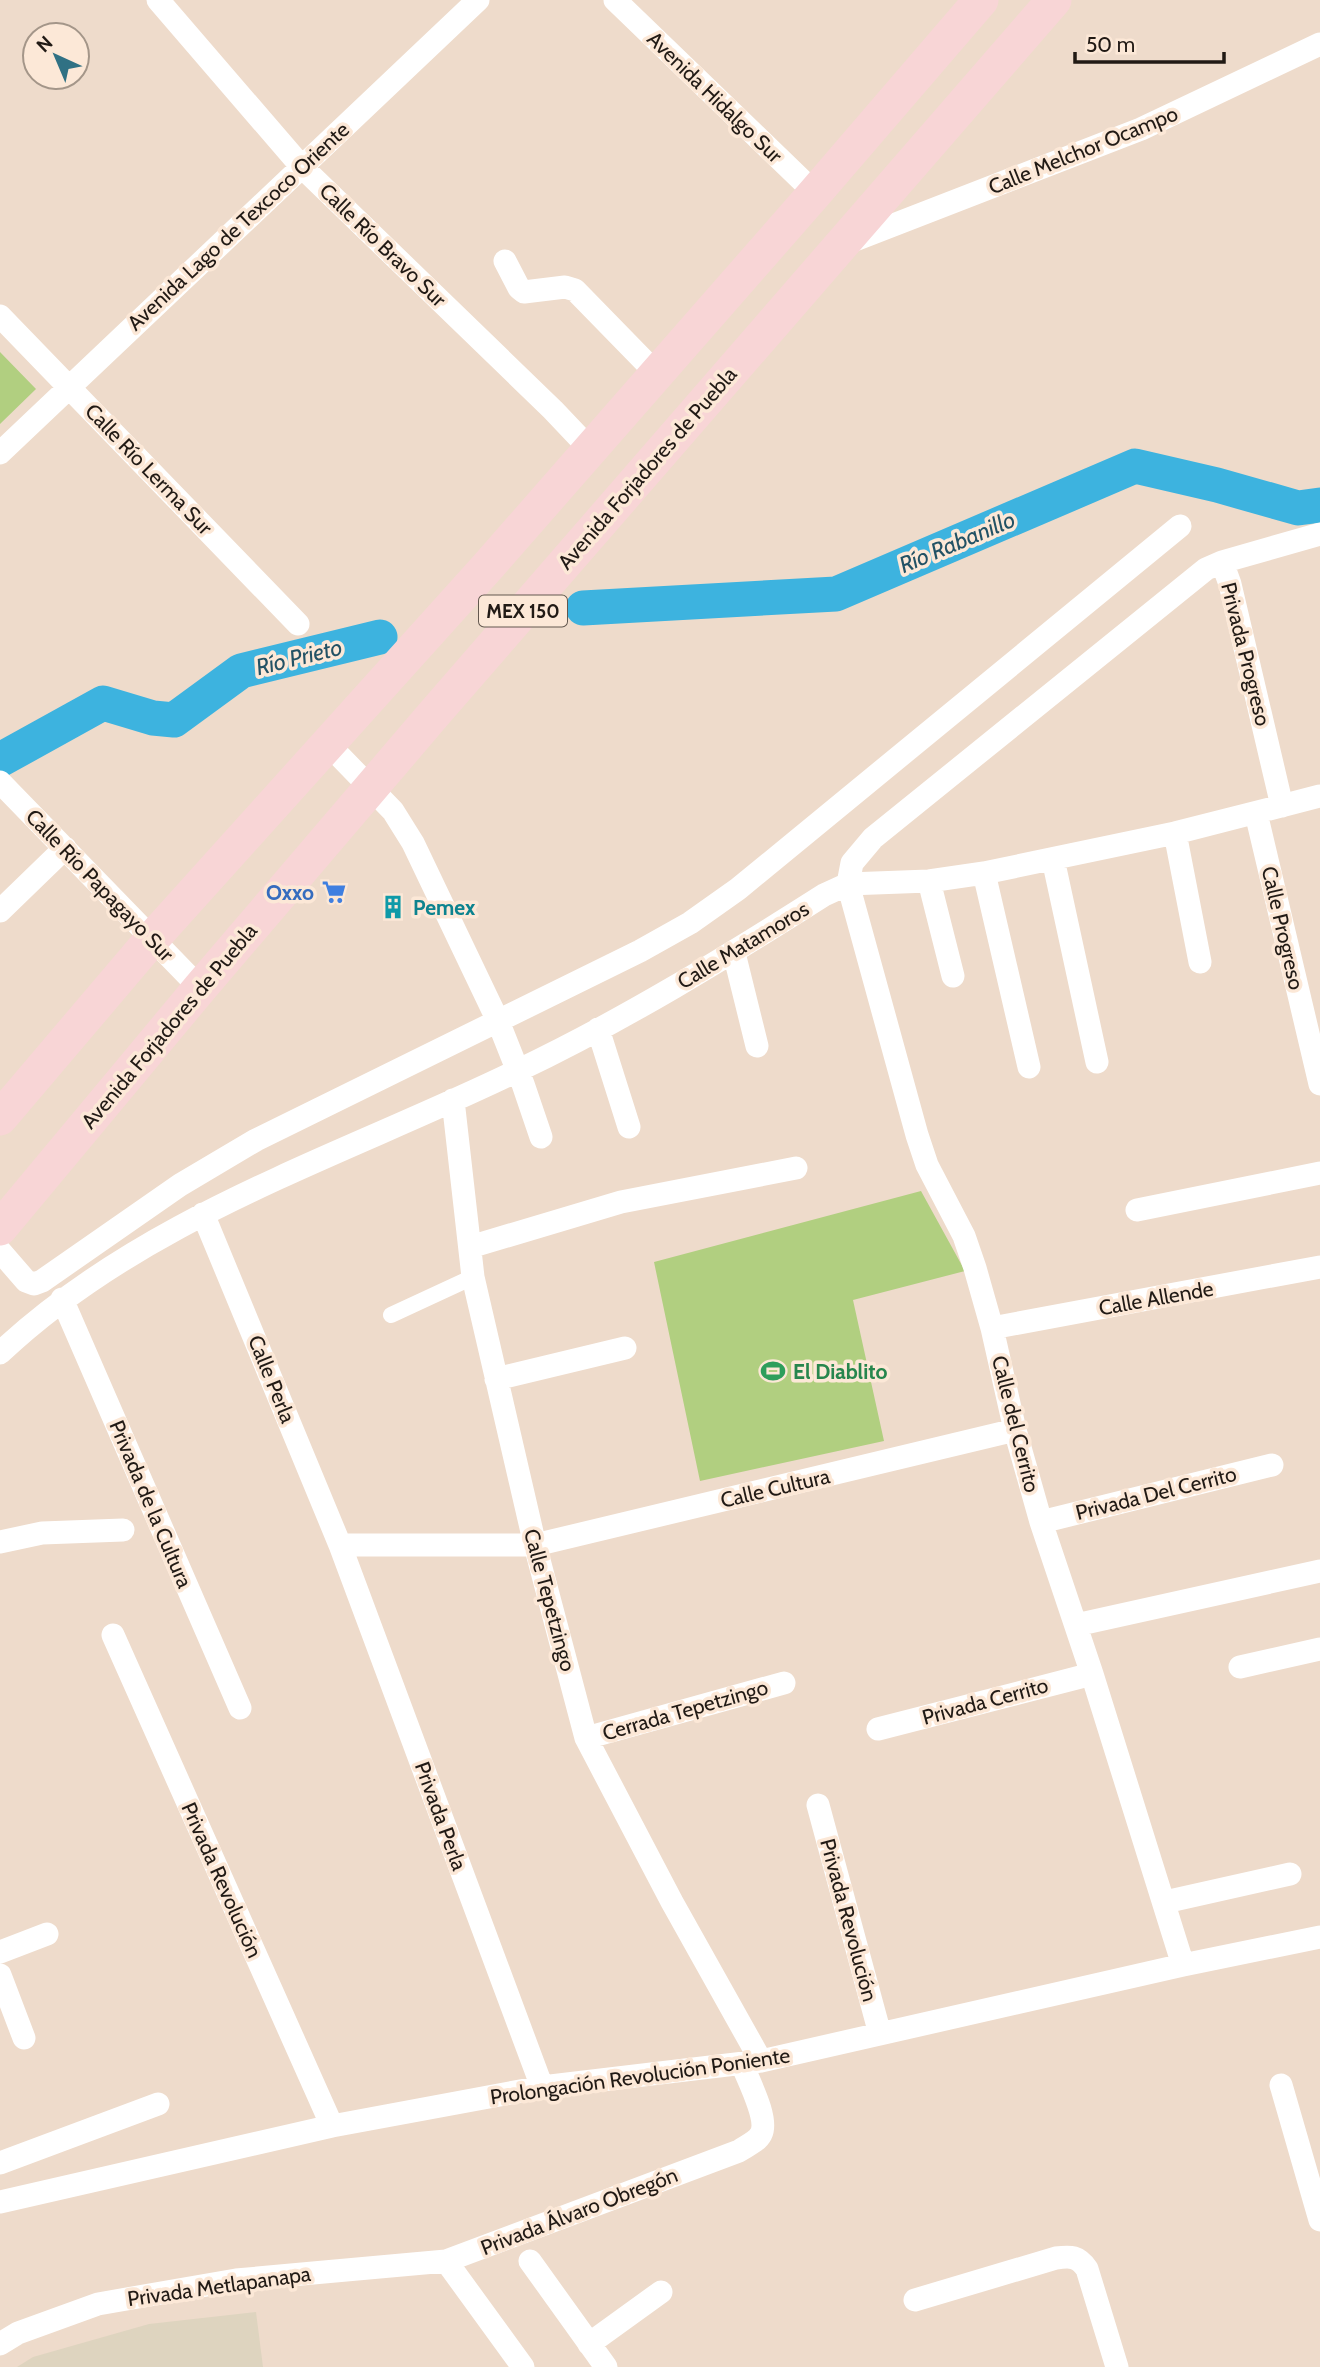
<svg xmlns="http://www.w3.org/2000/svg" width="1320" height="2367" font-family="Cabin,sans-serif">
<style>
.commercial{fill:#ded4bf}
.green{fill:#b1cf80}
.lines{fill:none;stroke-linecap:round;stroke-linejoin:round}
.river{stroke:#3db3df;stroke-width:35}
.pedestrian{stroke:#fff;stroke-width:16}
.minor{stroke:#fff;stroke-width:23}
.primary{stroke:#f8d5d6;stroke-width:35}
.labels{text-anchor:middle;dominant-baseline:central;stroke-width:7;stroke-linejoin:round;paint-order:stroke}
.shield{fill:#fce8d7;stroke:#63584f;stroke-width:2}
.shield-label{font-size:19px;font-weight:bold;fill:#211a15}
.street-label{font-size:21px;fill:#211a15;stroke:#fce8d7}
.shop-label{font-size:21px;font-weight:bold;fill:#366cbe;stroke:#fce8d7;text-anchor:end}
.culture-label{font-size:21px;font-weight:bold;fill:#0d838f;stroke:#fce8d7;text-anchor:start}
.leisure-label{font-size:21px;font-weight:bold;fill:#27864d;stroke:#fce8d7;text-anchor:start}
.water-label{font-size:23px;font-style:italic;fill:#235265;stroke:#fce8d7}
</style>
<rect width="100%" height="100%" fill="#eedbcb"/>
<path class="commercial" d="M 256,2312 L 263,2367 L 17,2367 L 33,2357 L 149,2324 Z"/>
<path class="green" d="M 0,352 L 36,389 L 0,424 Z
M 921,1191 L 965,1271 L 853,1300 L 884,1441 L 700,1481 L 654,1262 Z"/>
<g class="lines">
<path class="river" d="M 583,608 L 836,594 L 1135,466 L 1217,485 L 1298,508 L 1320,505
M 0,760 L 103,703 L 153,718 L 174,720 L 241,671 L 380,637"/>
<path class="pedestrian" d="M 391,1315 L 473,1277"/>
<path class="minor" d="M 158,0 L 301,166 L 553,410 L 590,449
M 615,0 L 815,193
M 847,243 L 1141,129 L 1320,44
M 505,261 L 519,288 L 524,292 L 565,287 L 575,290 L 657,374
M 0,316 L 298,624
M 0,453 L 478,0
M 1222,562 L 1230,584 L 1282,806
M 327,743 L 393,811 L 413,843 L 498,1021 L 523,1084 L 541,1137
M 0,782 L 200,988
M 1256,813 L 1320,1084
M 1175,833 L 1200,962
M 1053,859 L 1097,1062
M 984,873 L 1029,1067
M 929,881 L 953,976
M 0,911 L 65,848
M 734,953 L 757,1046
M 598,1029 L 629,1127
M 453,1100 L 473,1277 L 535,1545 L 586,1738 L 672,1902 L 761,2061
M 1137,1210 L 1320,1173
M 203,1214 L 340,1545 L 542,2087
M 470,1247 L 621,1202 L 796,1168
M 0,1251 L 26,1281 L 34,1284 L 42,1281 L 180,1185 L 256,1140 L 640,951 L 690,923 L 738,889 L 1180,526
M 62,1299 L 240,1708
M 992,1328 L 1320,1267
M 0,1353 C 144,1217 342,1156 517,1071 C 624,1020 725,958 824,895 L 848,884 L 929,881 L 984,873 L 1175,833 L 1320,796
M 496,1379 L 625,1348
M 1041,1522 L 1272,1465
M 0,1542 L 42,1533 L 123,1530
M 340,1545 L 535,1545 L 1015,1430
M 1076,1625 L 1320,1571
M 113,1635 L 332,2126
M 1240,1667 L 1320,1649
M 878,1729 L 1092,1674
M 586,1738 L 784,1683
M 818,1805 L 880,2034
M 1165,1902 L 1290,1874
M 0,1952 L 47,1934
M 1183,1965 L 1092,1674 L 1041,1522 L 1015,1430 L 992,1328 L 975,1268 L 964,1236 L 927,1165 L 917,1135 L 848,884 L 852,863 L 873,838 L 1206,569 L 1222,562 L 1320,534
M 0,1975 L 24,2038
M 1281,2085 L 1320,2220
M 0,2163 L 158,2104
M 0,2202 L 332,2126 L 542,2087 L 761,2061 L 1183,1965 L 1320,1937
M 446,2261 L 523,2367
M 530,2261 L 606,2367
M 915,2300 L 1056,2258 C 1071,2256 1078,2256 1087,2269 L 1117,2367
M 0,2344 L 18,2333 L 98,2304 L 236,2280 L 446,2261 L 739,2151 C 746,2146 757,2142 761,2134 C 769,2119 748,2080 742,2064
M 589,2344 L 661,2292"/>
<path class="primary" d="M 0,1118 L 152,939 L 490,564 L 815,193 L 981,0
M 0,1228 L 200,988 L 433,715 L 1054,0"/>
</g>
<defs>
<g id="supermarket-bare" transform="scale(1.89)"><path d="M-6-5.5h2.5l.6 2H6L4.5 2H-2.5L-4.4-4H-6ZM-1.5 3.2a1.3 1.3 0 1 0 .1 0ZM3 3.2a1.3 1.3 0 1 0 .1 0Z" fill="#3f7fe0" stroke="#fce8d7" stroke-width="2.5" paint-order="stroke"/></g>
<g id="building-bare" transform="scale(1.89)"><path d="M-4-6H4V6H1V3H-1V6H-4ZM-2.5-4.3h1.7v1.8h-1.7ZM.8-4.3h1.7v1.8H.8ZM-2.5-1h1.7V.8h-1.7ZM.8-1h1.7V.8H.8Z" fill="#0f9aa8" stroke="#fce8d7" stroke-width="2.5" paint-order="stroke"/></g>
<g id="stadium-bare" transform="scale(1.89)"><path d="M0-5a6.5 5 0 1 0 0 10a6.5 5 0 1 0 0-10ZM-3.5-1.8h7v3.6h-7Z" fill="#2e9e5b" stroke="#fce8d7" stroke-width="2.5" paint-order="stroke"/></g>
</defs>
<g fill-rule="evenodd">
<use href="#supermarket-bare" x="334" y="892"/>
<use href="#building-bare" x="393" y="907"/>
<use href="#stadium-bare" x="773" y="1371"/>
</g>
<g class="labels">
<rect class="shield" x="479" y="595.5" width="88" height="31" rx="5"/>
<g class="shield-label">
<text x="523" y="611">MEX 150</text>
</g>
<g class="street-label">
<text transform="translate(715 97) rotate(44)">Avenida Hidalgo Sur</text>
<text transform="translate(1083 150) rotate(-22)">Calle Melchor Ocampo</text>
<text transform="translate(238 226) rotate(-43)">Avenida Lago de Texcoco Oriente</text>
<text transform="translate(383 245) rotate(44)">Calle Río Bravo Sur</text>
<text transform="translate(647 468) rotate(-49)">Avenida Forjadores de Puebla</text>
<text transform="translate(149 469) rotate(46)">Calle Río Lerma Sur</text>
<text transform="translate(1246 654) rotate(76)">Privada Progreso</text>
<text transform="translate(100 885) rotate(46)">Calle Río Papagayo Sur</text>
<text transform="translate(1283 928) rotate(77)">Calle Progreso</text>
<text transform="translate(743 945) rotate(-31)">Calle Matamoros</text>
<text transform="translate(169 1026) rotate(-50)">Avenida Forjadores de Puebla</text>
<text transform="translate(1156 1298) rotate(-10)">Calle Allende</text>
<text transform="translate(272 1379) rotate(68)">Calle Perla</text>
<text transform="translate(1016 1424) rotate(76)">Calle del Cerrito</text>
<text transform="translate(775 1488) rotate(-13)">Calle Cultura</text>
<text transform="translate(1156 1493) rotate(-14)">Privada Del Cerrito</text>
<text transform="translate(151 1504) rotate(67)">Privada de la Cultura</text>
<text transform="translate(550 1600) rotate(75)">Calle Tepetzingo</text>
<text transform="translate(985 1701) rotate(-15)">Privada Cerrito</text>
<text transform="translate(685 1710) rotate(-16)">Cerrada Tepetzingo</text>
<text transform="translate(441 1816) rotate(70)">Privada Perla</text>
<text transform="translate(222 1880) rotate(66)">Privada Revolución</text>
<text transform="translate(849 1920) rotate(75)">Privada Revolución</text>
<text transform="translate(640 2076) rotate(-8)">Prolongación Revolución Poniente</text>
<text transform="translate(579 2211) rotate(-21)">Privada Álvaro Obregón</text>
<text transform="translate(219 2286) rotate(-8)">Privada Metlapanapa</text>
</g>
<g class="shop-label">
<text x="314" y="892">Oxxo</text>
</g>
<g class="culture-label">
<text x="413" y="907">Pemex</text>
</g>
<g class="leisure-label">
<text x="793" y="1371">El Diablito</text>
</g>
<g class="water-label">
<text transform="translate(957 542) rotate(-23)">Río Rabanillo</text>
<text transform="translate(299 657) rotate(-14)">Río Prieto</text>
</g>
</g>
<g transform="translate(56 56) rotate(316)"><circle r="33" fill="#fce8d7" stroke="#a49689" stroke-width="2"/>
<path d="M0-5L12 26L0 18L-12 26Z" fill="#307184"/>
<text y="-10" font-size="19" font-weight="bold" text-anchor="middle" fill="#211a15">N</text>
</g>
<path d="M1075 52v10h149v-10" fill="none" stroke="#211a15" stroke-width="3.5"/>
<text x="1086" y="52" font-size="21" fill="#211a15" stroke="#fce8d7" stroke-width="5" paint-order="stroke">50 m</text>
</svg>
